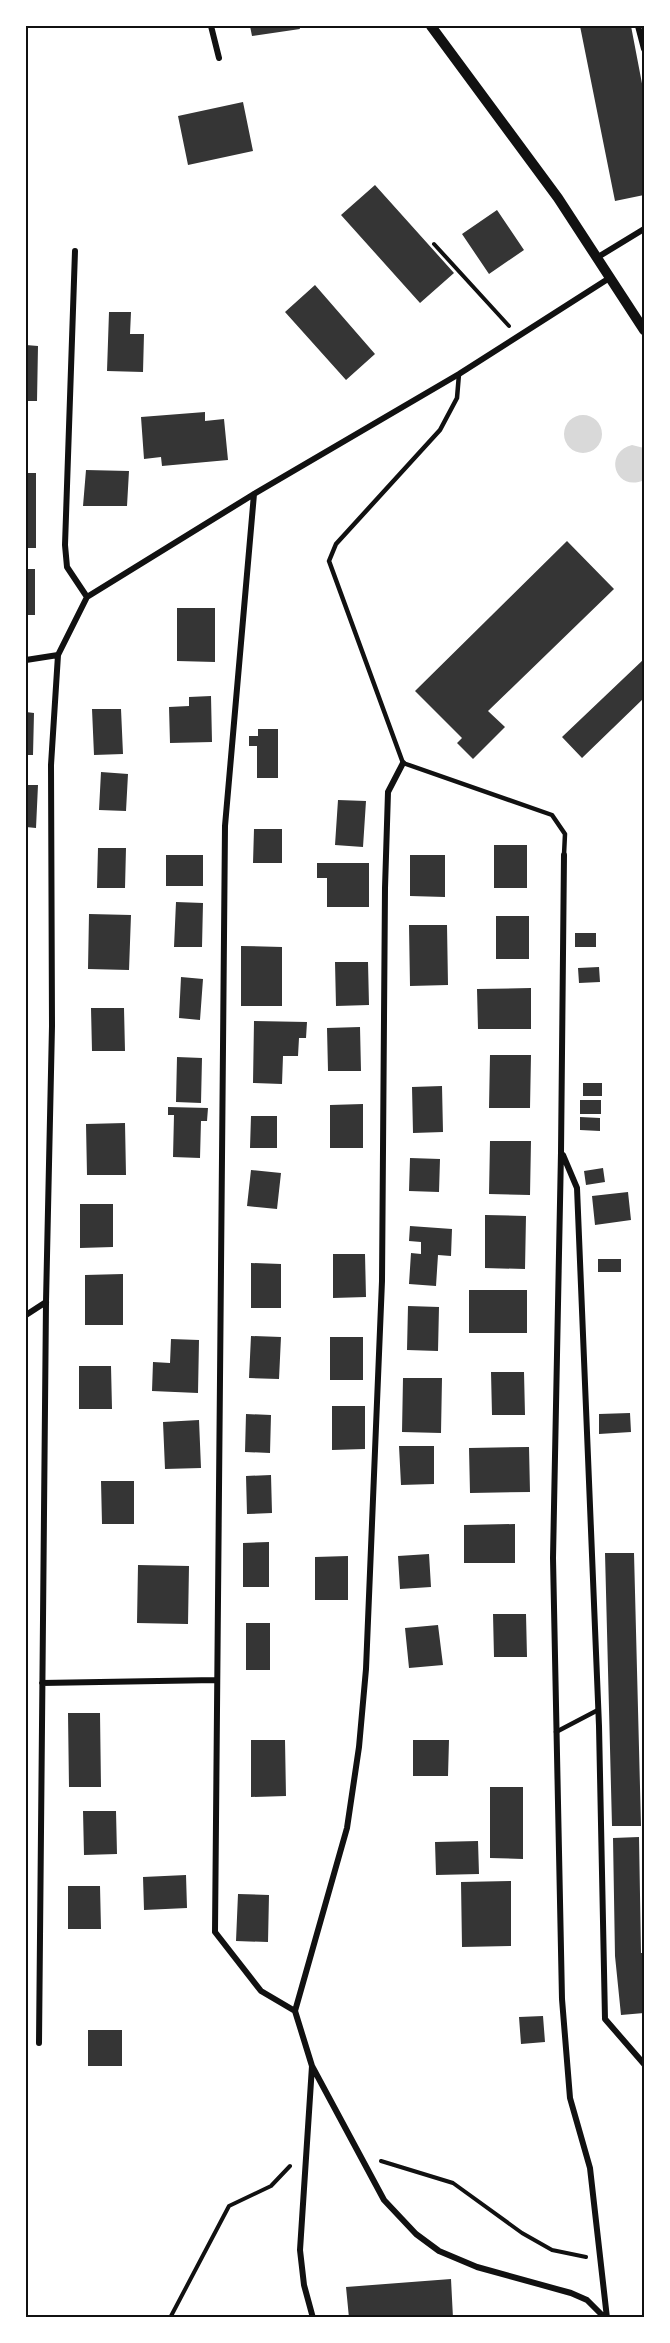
<svg xmlns="http://www.w3.org/2000/svg" width="670" height="2343" font-family="'PT Sans',sans-serif">
<style>
.water{fill:#d9d9d9}
.building{fill:#353535}
.lines{fill:none;stroke-linecap:round;stroke-linejoin:round}
.path{stroke:#111;stroke-width:4}
.service{stroke:#111;stroke-width:4.5}
.minor{stroke:#111;stroke-width:6}
.tertiary{stroke:#111;stroke-width:10}
.neatline{fill:none;stroke:#111;stroke-width:2}
</style>
<rect width="100%" height="100%" fill="#fff"/>
<path class="water" d="M564 434a19 19 0 1 1 38 0a19 19 0 1 1-38 0Z
M 632,445 L 644,448 L 644,480 C 616,493 602,453 632,445 Z"/>
<path class="building" d="M 250,26 L 299,26 L 300,29 L 252,36 Z
M 580,26 L 631,26 L 644,94 L 644,195 L 615,201 Z
M 243,102 L 253,151 L 188,165 L 178,116 Z
M 375,185 L 454,273 L 420,303 L 341,215 Z
M 497,210 L 524,250 L 489,274 L 462,234 Z
M 315,285 L 375,354 L 346,380 L 285,312 Z
M 109,312 L 131,312 L 130,334 L 144,334 L 143,372 L 107,371 Z
M 26,345 L 38,346 L 37,401 L 26,401 Z
M 205,412 L 205,421 L 224,419 L 228,460 L 162,466 L 161,457 L 144,459 L 141,417 Z
M 86,470 L 129,471 L 127,506 L 83,506 Z
M 26,473 L 36,473 L 36,548 L 26,548 Z
M 567,541 L 614,589 L 488,711 L 505,727 L 473,759 L 457,743 L 462,738 L 415,691 Z
M 26,569 L 35,569 L 35,615 L 26,615 Z
M 177,608 L 215,608 L 215,662 L 177,661 Z
M 644,659 L 644,698 L 582,758 L 562,737 Z
M 211,696 L 212,742 L 170,743 L 169,707 L 189,706 L 189,697 Z
M 92,709 L 121,709 L 123,754 L 94,755 Z
M 26,712 L 34,713 L 33,755 L 26,755 Z
M 258,729 L 278,729 L 278,778 L 257,778 L 257,746 L 249,746 L 249,736 L 258,736 Z
M 101,772 L 128,774 L 126,811 L 99,810 Z
M 26,785 L 38,785 L 36,828 L 26,827 Z
M 338,800 L 366,801 L 363,847 L 335,845 Z
M 254,829 L 282,829 L 282,863 L 253,863 Z
M 494,845 L 527,845 L 527,888 L 494,888 Z
M 98,848 L 126,848 L 125,888 L 97,888 Z
M 166,855 L 203,855 L 203,886 L 166,886 Z
M 410,855 L 445,855 L 445,897 L 410,896 Z
M 317,863 L 369,863 L 369,907 L 327,907 L 327,878 L 317,878 Z
M 176,902 L 203,903 L 202,947 L 174,947 Z
M 89,914 L 131,915 L 129,970 L 88,969 Z
M 496,916 L 529,916 L 529,959 L 496,959 Z
M 409,925 L 447,925 L 448,985 L 410,986 Z
M 575,933 L 596,933 L 596,947 L 575,947 Z
M 241,946 L 282,947 L 282,1006 L 241,1006 Z
M 335,962 L 368,962 L 369,1005 L 336,1006 Z
M 599,967 L 600,982 L 579,983 L 578,968 Z
M 181,977 L 203,979 L 200,1020 L 179,1018 Z
M 531,988 L 531,1029 L 478,1029 L 477,989 Z
M 91,1008 L 124,1008 L 125,1051 L 92,1051 Z
M 254,1021 L 307,1022 L 306,1038 L 299,1038 L 298,1056 L 283,1056 L 282,1084 L 253,1083 Z
M 360,1027 L 361,1071 L 328,1071 L 327,1028 Z
M 490,1055 L 531,1055 L 530,1108 L 489,1108 Z
M 177,1057 L 202,1058 L 201,1103 L 176,1102 Z
M 583,1083 L 602,1083 L 602,1096 L 583,1096 Z
M 442,1086 L 443,1132 L 413,1133 L 412,1087 Z
M 580,1100 L 601,1100 L 601,1114 L 580,1114 Z
M 363,1104 L 363,1148 L 330,1148 L 330,1105 Z
M 168,1107 L 208,1108 L 207,1121 L 201,1121 L 200,1158 L 173,1157 L 174,1115 L 168,1115 Z
M 251,1116 L 277,1116 L 277,1148 L 250,1148 Z
M 580,1117 L 600,1118 L 600,1131 L 580,1130 Z
M 125,1123 L 126,1175 L 87,1175 L 86,1124 Z
M 490,1141 L 531,1141 L 530,1195 L 489,1194 Z
M 410,1158 L 440,1159 L 439,1192 L 409,1191 Z
M 603,1168 L 605,1182 L 586,1185 L 584,1171 Z
M 251,1170 L 281,1173 L 277,1209 L 247,1206 Z
M 628,1192 L 631,1220 L 595,1225 L 592,1196 Z
M 80,1204 L 113,1204 L 113,1247 L 80,1248 Z
M 485,1215 L 526,1216 L 525,1269 L 485,1268 Z
M 410,1226 L 452,1229 L 451,1256 L 438,1255 L 436,1286 L 409,1284 L 411,1253 L 421,1254 L 421,1242 L 409,1241 Z
M 333,1254 L 365,1254 L 366,1297 L 333,1298 Z
M 598,1259 L 621,1259 L 621,1272 L 598,1272 Z
M 251,1263 L 281,1264 L 281,1308 L 251,1308 Z
M 123,1274 L 123,1325 L 85,1325 L 85,1275 Z
M 469,1290 L 527,1290 L 527,1333 L 469,1333 Z
M 408,1306 L 439,1307 L 438,1351 L 407,1350 Z
M 251,1336 L 281,1337 L 279,1379 L 249,1378 Z
M 330,1337 L 363,1337 L 363,1380 L 330,1380 Z
M 171,1339 L 199,1340 L 198,1393 L 152,1391 L 153,1362 L 170,1363 Z
M 79,1366 L 111,1366 L 112,1409 L 79,1409 Z
M 491,1372 L 524,1372 L 525,1415 L 492,1415 Z
M 403,1378 L 442,1378 L 441,1433 L 402,1432 Z
M 332,1406 L 365,1406 L 365,1449 L 332,1450 Z
M 630,1413 L 631,1432 L 599,1434 L 599,1414 Z
M 246,1414 L 271,1415 L 270,1453 L 245,1452 Z
M 199,1420 L 201,1468 L 165,1469 L 163,1422 Z
M 399,1446 L 434,1446 L 434,1484 L 401,1485 Z
M 529,1447 L 530,1492 L 470,1493 L 469,1448 Z
M 271,1475 L 272,1513 L 247,1514 L 246,1476 Z
M 101,1481 L 134,1481 L 134,1524 L 102,1524 Z
M 515,1524 L 515,1563 L 464,1563 L 464,1525 Z
M 269,1542 L 269,1587 L 243,1587 L 243,1543 Z
M 605,1553 L 634,1553 L 641,1826 L 612,1826 Z
M 429,1554 L 431,1587 L 400,1589 L 398,1556 Z
M 348,1556 L 348,1600 L 315,1600 L 315,1557 Z
M 138,1565 L 189,1566 L 188,1624 L 137,1623 Z
M 493,1614 L 526,1614 L 527,1657 L 494,1657 Z
M 246,1623 L 270,1623 L 270,1670 L 246,1670 Z
M 438,1625 L 443,1665 L 409,1668 L 405,1628 Z
M 68,1713 L 100,1713 L 101,1787 L 69,1787 Z
M 251,1740 L 285,1740 L 286,1796 L 251,1797 Z
M 413,1740 L 449,1740 L 448,1776 L 413,1776 Z
M 490,1787 L 523,1787 L 523,1859 L 490,1858 Z
M 83,1811 L 116,1811 L 117,1854 L 84,1855 Z
M 639,1837 L 641,1953 L 644,1953 L 644,2013 L 621,2015 L 615,1956 L 613,1838 Z
M 478,1841 L 479,1874 L 436,1875 L 435,1842 Z
M 186,1875 L 187,1908 L 144,1910 L 143,1877 Z
M 511,1881 L 511,1946 L 462,1947 L 461,1882 Z
M 68,1886 L 100,1886 L 101,1929 L 68,1929 Z
M 238,1894 L 269,1895 L 268,1942 L 236,1941 Z
M 543,2016 L 545,2042 L 521,2044 L 519,2017 Z
M 88,2030 L 122,2030 L 122,2066 L 88,2066 Z
M 451,2279 L 453,2318 L 349,2318 L 346,2287 Z"/>
<g class="lines">
<path class="path" d="M 434,244 L 509,326
M 381,2161 L 453,2183 L 522,2233 L 552,2250 L 586,2257
M 170,2318 L 229,2206 L 271,2186 L 290,2166"/>
<path class="service" d="M 459,374 L 457,398 L 440,430 L 336,544 L 329,561 L 403,763 L 552,815 L 565,834 L 564,855
M 556,1732 L 598,1710"/>
<path class="minor" d="M 211,26 L 219,58
M 638,26 L 644,49
M 75,251 L 65,545 L 67,567 L 87,597
M 598,257 L 644,229
M 254,494 L 225,826 L 215,1932 L 261,1991 L 295,2011
M 26,660 L 58,655 L 87,597 L 254,494 L 459,374 L 611,277
M 564,855 L 561,1152 L 553,1558 L 562,1999 L 570,2098 L 590,2168 L 607,2318
M 563,1155 L 577,1188 L 599,1726 L 605,2019 L 644,2064
M 26,1315 L 46,1302
M 42,1683 L 216,1680
M 295,2011 L 347,1828 L 359,1747 L 366,1669 L 382,1281 L 385,888 L 388,792 L 403,763
M 295,2011 L 312,2066 L 300,2250 L 304,2285 L 313,2318
M 39,2043 L 46,1302 L 52,1026 L 51,765 L 58,655
M 312,2066 L 384,2200 L 416,2234 L 439,2251 L 477,2267 L 571,2293 L 587,2300 L 605,2318"/>
<path class="tertiary" d="M 431,26 L 558,198 L 644,330"/>
</g>
<rect width="670" height="2343" fill="none" stroke="#ffffff" stroke-width="54"/>
<rect x="27" y="27" width="616" height="2289" class="neatline"/>
</svg>
